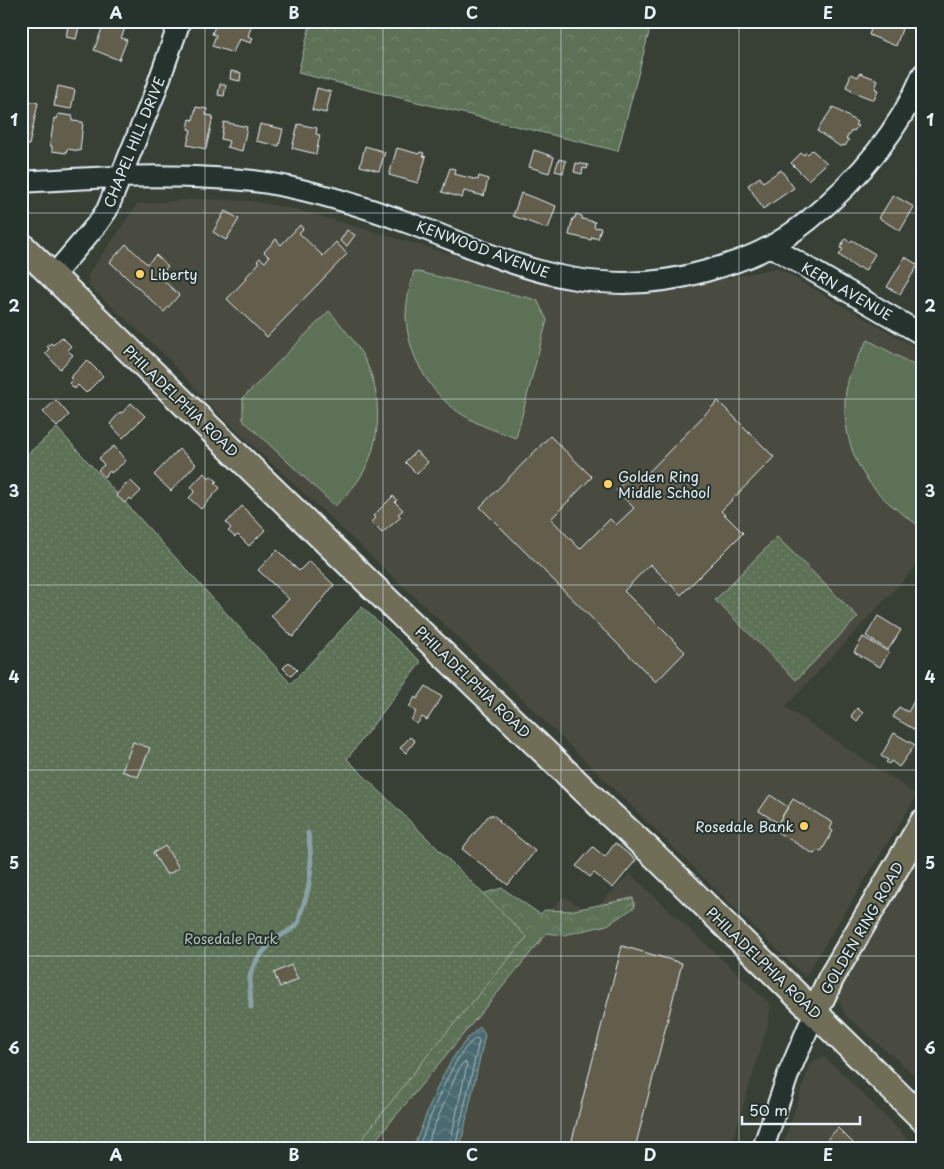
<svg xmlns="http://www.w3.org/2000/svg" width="944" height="1169" font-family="'Playpen Sans',sans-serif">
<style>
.built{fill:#484c41}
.grass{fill:#5c7155;stroke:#a2b1a6}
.forest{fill:url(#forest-crowns);stroke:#a2b1a6}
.park{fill:url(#park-dots);stroke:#a2b1a6}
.water{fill:url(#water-waves);stroke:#89a1a6}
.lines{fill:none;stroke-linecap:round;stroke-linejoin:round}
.shore{stroke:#a9bbc2;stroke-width:1}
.stream{stroke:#89a1a6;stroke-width:5}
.building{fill:#635d4c;stroke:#e8f1f8}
.minor-casing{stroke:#e8f1f8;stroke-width:24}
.major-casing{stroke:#e8f1f8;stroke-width:29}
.minor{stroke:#26332d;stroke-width:20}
.major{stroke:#716e59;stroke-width:25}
.grid{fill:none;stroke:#e8f1f8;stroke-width:1;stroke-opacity:0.55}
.poi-dot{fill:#ffd166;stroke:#26332d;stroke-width:2}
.labels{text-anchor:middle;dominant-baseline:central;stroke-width:4;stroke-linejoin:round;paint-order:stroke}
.street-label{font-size:14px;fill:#e8f1f8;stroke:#26332d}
.poi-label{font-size:14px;fill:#e8f1f8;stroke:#26332d;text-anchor:start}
.park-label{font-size:14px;fill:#b0beb7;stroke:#26332d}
.neatline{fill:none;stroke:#e8f1f8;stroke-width:2}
.grid-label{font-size:16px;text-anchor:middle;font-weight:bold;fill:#e8f1f8}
</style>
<defs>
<pattern id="forest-crowns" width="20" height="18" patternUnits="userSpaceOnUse" patternTransform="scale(1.25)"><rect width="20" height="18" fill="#5c7155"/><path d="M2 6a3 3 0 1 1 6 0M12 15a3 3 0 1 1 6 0" fill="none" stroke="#73866e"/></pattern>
<pattern id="park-dots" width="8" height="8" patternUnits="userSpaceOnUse" patternTransform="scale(1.25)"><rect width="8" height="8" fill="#5c7155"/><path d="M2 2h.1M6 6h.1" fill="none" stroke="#73866e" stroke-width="1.8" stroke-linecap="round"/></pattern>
<pattern id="water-waves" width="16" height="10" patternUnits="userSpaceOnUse" patternTransform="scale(1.25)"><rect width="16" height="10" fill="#4a6b70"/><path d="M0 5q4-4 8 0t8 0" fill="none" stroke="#648185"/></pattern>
</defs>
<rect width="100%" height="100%" fill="#384036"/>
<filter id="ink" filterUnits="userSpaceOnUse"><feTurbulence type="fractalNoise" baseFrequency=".02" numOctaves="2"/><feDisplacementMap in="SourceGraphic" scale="10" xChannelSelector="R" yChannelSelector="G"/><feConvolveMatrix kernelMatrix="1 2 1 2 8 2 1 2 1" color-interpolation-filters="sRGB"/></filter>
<g filter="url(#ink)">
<path class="built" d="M 200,199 L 251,201 L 298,210 L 453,255 L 598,292 L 665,291 L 777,268 L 923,352 L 923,559 L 785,707 L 917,795 L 805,977 L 497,674 L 213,408 L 164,354 L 89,286 L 88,276 L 91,270 L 116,236 L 137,204 Z
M 923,851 L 923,1082 L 846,1016 L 838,998 L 839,984 Z
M 630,874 L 771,1005 L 767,1028 L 730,1148 L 355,1148 L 527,937 L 563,897 L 591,912 Z
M 823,1057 L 842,1073 L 916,1148 L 782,1148 L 811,1062 Z"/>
<path class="grass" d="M 414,271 L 537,300 L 547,320 L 516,438 C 497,431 477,425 460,413 C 429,393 407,353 406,316 C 406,301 410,286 414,271 Z
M 329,311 C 342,326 356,342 365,360 C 382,393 382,438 364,471 C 357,484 346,496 335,506 L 243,420 L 243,398 Z
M 868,340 L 923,370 L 922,528 C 906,516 888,505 875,489 C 850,462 839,417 848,381 C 852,367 860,353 868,340 Z"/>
<path class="forest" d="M 311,21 L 652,21 L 618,151 L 298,73 Z
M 502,888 L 540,914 L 545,910 L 569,911 L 633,898 L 635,907 L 607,925 L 564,935 L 547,933 L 369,1148 L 322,1148 L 478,895 Z"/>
<path class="park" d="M 57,428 L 291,684 L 362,607 L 421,662 L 347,759 L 527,937 L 427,1056 L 355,1148 L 21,1148 L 21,460 Z
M 777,537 L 858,617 L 796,680 L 715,600 Z"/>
<path class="water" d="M 480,1027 L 485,1035 L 460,1148 L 413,1148 C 430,1108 445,1054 480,1027 Z"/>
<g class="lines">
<path class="shore" d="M 418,1148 C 429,1122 454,1049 477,1038 L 479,1041 L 455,1148
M 425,1148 L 460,1066 L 465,1062 L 467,1065 L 449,1148"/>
<path class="stream" d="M 251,1007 C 251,997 248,983 251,973 C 254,961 267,946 276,939 C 283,933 292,931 298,923 C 300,919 300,913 302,909 C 312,884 313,859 308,833"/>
</g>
<path class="building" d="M 69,21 L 80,23 L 76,39 L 66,37 Z
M 105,21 L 126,21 L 124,25 L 126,26 L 121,38 L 127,40 L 119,60 L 94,50 Z
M 217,21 L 253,21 L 248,36 L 253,38 L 251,43 L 239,39 L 233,53 L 212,46 L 216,35 L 212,34 Z
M 872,21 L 902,21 L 899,28 L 902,29 L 896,46 L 869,35 L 872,26 L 870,25 Z
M 231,71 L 241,73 L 240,81 L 230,79 Z
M 860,73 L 878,80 L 875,89 L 878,90 L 874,100 L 851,91 L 852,90 L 846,87 L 851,74 L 858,77 Z
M 220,84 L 226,85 L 224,96 L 218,95 Z
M 58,86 L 75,90 L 71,109 L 54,106 Z
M 317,88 L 331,92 L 326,113 L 312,110 Z
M 21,99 L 38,103 L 29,145 L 21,143 Z
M 196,107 L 207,109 L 206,115 L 213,116 L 206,149 L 187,145 L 191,130 L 188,129 L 190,119 L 193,120 Z
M 833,107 L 857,122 L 855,125 L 858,126 L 854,131 L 852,130 L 846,139 L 849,140 L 845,146 L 843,145 L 841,147 L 817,131 Z
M 58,114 L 73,116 L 72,121 L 83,122 L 80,151 L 67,149 L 66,153 L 52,151 L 52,146 L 50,146 L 54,118 L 57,119 Z
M 224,122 L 247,127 L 242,151 L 227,147 L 229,141 L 221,139 Z
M 260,124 L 283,129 L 279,146 L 256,141 Z
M 298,124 L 317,128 L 316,134 L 320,135 L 316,154 L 292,148 Z
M 365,146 L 385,152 L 379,171 L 360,166 Z
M 397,148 L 419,154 L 420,152 L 424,153 L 423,156 L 426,157 L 418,183 L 389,175 Z
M 534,150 L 554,157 L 549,173 L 529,167 Z
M 812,150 L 827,163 L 808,180 L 791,163 L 801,153 L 804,155 L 806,152 L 808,154 Z
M 923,158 L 923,177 L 914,172 Z
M 559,159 L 566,161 L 563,173 L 555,171 Z
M 576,163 L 588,165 L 587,169 L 583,168 L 582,174 L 574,172 Z
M 450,168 L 455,169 L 454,174 L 478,180 L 479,176 L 488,179 L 484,196 L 464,191 L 462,198 L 442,192 Z
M 781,170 L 794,188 L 763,209 L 748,185 L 760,177 L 763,182 Z
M 521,193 L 556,206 L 548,229 L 513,216 Z
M 893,195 L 914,207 L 900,231 L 879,218 Z
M 225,211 L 239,219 L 226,240 L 213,232 Z
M 576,214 L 582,216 L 582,219 L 595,222 L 594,227 L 601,228 L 598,239 L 592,237 L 591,240 L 569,235 L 573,218 L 575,218 Z
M 300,225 L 303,229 L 299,233 L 323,256 L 336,242 L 347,254 L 267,337 L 227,299 L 246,279 L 245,278 L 259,263 L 257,261 L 260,258 L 265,262 L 269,257 L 264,252 L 276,239 L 281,245 Z
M 347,230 L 355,235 L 347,246 L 340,241 Z
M 845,239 L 850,242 L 852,240 L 875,254 L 865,271 L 859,267 L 858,269 L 839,255 L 843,249 L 840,248 Z
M 126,244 L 147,264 L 156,255 L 168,266 L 159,276 L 179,295 L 164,312 L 110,262 Z
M 905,257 L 918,265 L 900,294 L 887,287 Z
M 62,337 L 71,346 L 67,350 L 73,355 L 60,369 L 45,353 L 49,349 L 47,346 L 51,343 L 53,345 Z
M 87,360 L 103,376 L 86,393 L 78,385 L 75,389 L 69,383 L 73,380 L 70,378 Z
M 56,400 L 69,415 L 57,427 L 43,412 Z
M 718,401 L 774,457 L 721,511 L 743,533 L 681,595 L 650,564 L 624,591 L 685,652 L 656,682 L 480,507 L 550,436 L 592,477 L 551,519 L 580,549 L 610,519 L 616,525 L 634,508 L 616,490 L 632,475 L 639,482 Z
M 131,403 L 145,416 L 123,438 L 110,424 L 120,412 L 122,413 Z
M 114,446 L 126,461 L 111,473 L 110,471 L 104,477 L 98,470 L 104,465 L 99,458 Z
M 179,449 L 196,464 L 171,491 L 154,475 Z
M 416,451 L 428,462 L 417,474 L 405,462 Z
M 204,473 L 210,478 L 211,476 L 217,481 L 215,483 L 220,488 L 201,509 L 189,498 L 195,491 L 191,487 Z
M 130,480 L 141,491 L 132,500 L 130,498 L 125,503 L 116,495 Z
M 393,496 L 397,500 L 395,502 L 403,510 L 398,514 L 401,517 L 382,533 L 371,522 L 375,518 L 373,516 Z
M 242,506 L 265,530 L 249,546 L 238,535 L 235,537 L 228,531 L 231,528 L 226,523 Z
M 277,550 L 299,571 L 309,561 L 334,585 L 293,637 L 271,616 L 289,599 L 258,570 Z
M 878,616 L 901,630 L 888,650 L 866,636 Z
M 863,637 L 889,652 L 880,667 L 854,652 Z
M 289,662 L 297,670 L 291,676 L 283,668 Z
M 426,686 L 442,697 L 427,720 L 422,717 L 417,724 L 411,720 L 416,712 L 409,707 L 415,697 L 417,699 Z
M 914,701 L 923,707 L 922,734 L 893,717 L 899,707 L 908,712 Z
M 857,708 L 863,713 L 857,721 L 851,716 Z
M 894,733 L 915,745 L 899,767 L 891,761 L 889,764 L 886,762 L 888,760 L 881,756 Z
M 410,737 L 415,741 L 406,753 L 400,748 Z
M 133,742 L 150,748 L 138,777 L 122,771 Z
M 770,795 L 788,807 L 778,823 L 759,811 Z
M 793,799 L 833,823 L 830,829 L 833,831 L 821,852 L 817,850 L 814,854 L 774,830 Z
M 492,814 L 500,821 L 499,822 L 535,851 L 508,885 L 462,849 L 489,815 L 491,816 Z
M 615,843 L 636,860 L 613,888 L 594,873 L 590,877 L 576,866 L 593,847 L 605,857 Z
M 165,846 L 179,868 L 167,875 L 153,853 Z
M 622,946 L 682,963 L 635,1148 L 570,1148 Z
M 291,965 L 298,979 L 280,987 L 274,973 Z
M 838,1128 L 858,1148 L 819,1148 Z"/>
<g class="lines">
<g class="minor-casing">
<path id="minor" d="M 21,182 C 85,178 149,174 213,178 C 233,179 253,180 273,184 C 319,192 365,207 409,223 C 463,243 518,270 576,279 C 619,286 665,283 706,271 C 749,259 774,248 809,220 C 858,180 898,133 923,74
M 772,247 L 923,335
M 53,276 L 98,223 L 107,210 L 154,95 L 180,21
M 763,1148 L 788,1075 L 815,1012"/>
</g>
<g class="major-casing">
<path id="major" d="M 21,245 L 340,555 L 601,806 L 652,853 L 923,1119
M 815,1012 L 831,978 L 923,822"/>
</g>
<use href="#minor" class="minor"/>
<use href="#major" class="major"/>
</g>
</g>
<path class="grid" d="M 205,21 L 205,1148M 383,21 L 383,1148M 561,21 L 561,1148M 739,21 L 739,1148M 21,213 L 923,213M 21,399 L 923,399M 21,585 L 923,585M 21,770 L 923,770M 21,956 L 923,956"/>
<g class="poi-dot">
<circle cx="140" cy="274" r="5"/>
<circle cx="608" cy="484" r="5"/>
<circle cx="804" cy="826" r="5"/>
</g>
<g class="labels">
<g class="street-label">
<text transform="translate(134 142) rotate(-68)">CHAPEL HILL DRIVE</text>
<text transform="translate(483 249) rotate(20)">KENWOOD AVENUE</text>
<text transform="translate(847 291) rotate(30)">KERN AVENUE</text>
<text transform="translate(181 401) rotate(44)">PHILADELPHIA ROAD</text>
<text transform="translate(473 682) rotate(44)">PHILADELPHIA ROAD</text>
<text transform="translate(862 928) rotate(-60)">GOLDEN RING ROAD</text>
<text transform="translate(764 963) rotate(44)">PHILADELPHIA ROAD</text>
</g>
<g class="poi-label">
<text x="150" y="274">Liberty</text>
<text x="618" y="476">Golden Ring<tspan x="618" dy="16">Middle School</tspan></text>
<text x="794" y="826" text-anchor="end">Rosedale Bank</text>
</g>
<g class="park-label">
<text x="231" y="938">Rosedale Park</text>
</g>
</g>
<rect width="944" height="1169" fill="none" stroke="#26332d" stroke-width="55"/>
<path d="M742 1116v8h118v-8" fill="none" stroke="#e8f1f8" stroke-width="2.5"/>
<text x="749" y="1116" font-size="15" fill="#e8f1f8" stroke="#26332d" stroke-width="4" paint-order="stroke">50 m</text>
<rect x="28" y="28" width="888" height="1114" class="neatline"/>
<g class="grid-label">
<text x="116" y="19">A</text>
<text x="294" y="19">B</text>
<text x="472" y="19">C</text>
<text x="650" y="19">D</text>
<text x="828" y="19">E</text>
<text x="14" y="126">1</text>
<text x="930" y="126">1</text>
<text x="14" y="312">2</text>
<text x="930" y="312">2</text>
<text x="14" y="497">3</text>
<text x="930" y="497">3</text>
<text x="14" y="683">4</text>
<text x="930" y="683">4</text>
<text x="14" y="869">5</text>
<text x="930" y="869">5</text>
<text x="14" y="1054">6</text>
<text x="930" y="1054">6</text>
<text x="116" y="1161">A</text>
<text x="294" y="1161">B</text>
<text x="472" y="1161">C</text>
<text x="650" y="1161">D</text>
<text x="828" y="1161">E</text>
</g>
</svg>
